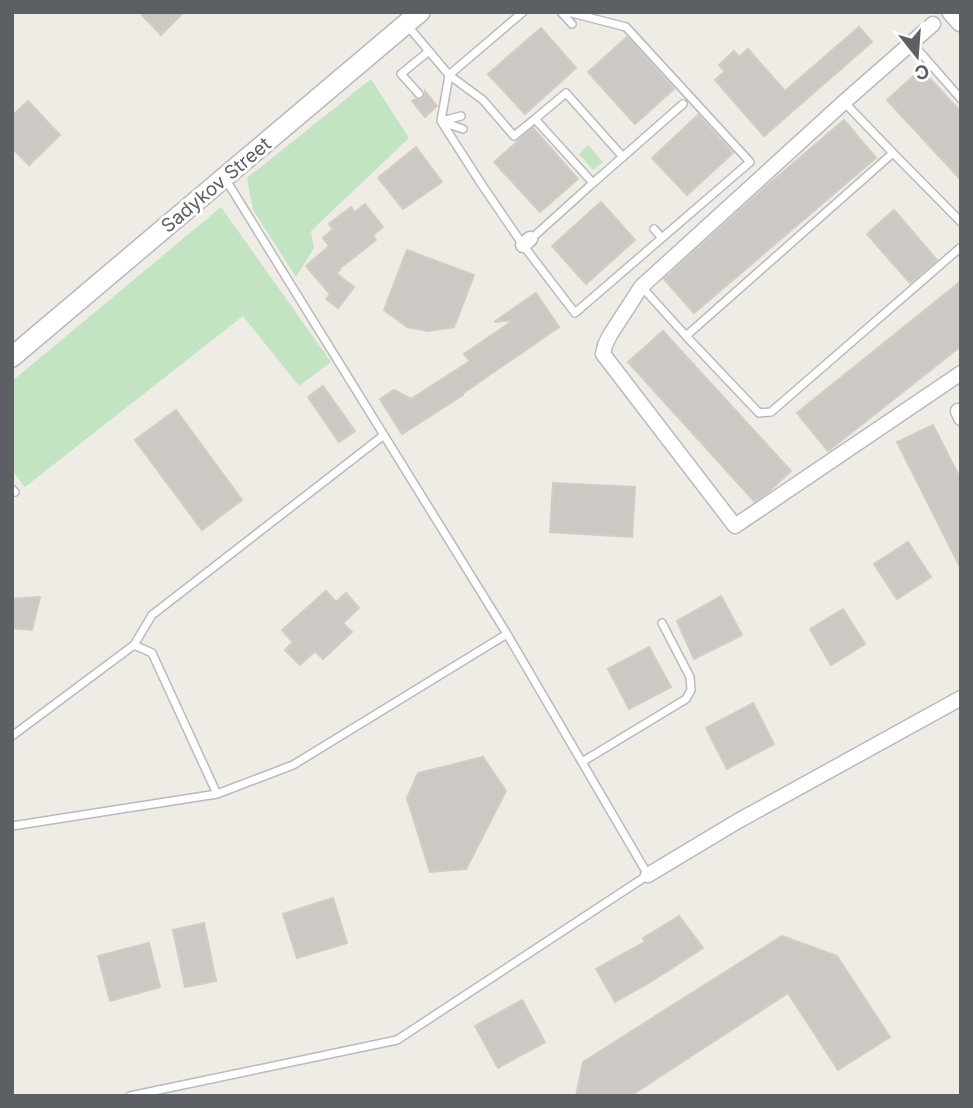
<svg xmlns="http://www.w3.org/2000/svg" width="973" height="1108" font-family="Inter,sans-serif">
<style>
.green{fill:#c3e4c2}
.building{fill:#ccc8c4;stroke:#d2cdc3;stroke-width:2}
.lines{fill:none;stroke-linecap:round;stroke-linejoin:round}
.lane-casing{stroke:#b7babe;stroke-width:10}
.street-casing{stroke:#b7babe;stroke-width:17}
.secondary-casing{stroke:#b6b9be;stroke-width:22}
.lane{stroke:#fff;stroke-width:7}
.street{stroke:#fff;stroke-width:14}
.secondary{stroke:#fff;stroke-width:19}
.labels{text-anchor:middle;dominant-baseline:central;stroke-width:6;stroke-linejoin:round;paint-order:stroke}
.street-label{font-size:19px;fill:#5c6064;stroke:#fff}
</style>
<rect width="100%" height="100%" fill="#eeece4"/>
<path class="green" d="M 371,79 L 409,138 L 311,231 L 314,248 L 296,277 L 253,210 L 247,178 Z
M 588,145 L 603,162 L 593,170 L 579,154 Z
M 221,207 L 331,362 L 299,386 L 243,316 L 25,487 L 12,470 L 12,381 Z"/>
<path class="building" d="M 139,12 L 184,12 L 161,35 Z
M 859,27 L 872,42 L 764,136 L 715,80 L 725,71 L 719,65 L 734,51 L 739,57 L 748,49 L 785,91 Z
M 541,28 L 576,68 L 525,114 L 488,74 Z
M 627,37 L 674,89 L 635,124 L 588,72 Z
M 921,69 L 961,112 L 961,180 L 887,100 Z
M 425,91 L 437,106 L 425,117 L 412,101 L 415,99 L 420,100 L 423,99 L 425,95 Z
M 28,101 L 60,135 L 29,165 L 12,148 L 12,116 Z
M 698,115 L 733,153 L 687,195 L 652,158 Z
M 844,120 L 876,158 L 694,313 L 664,279 L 761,191 Z
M 533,128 L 578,179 L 540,212 L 494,162 Z
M 416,147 L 442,182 L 403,209 L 378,178 Z
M 601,202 L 635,240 L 586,284 L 552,246 Z
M 365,204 L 383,227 L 373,235 L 376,240 L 339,269 L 340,270 L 336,273 L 354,287 L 338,308 L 326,299 L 330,294 L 306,266 L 329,246 L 323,238 L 333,229 L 329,224 L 351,207 L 355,212 Z
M 894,210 L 937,260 L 910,283 L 867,234 Z
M 407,250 L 474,275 L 454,327 L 428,331 L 407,327 L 384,310 Z
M 961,281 L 961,346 L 828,451 L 797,413 Z
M 536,293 L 559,327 L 462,394 L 463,395 L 402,434 L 380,399 L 394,390 L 411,399 L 470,361 L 464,354 L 514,320 L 494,322 Z
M 663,331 L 791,471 L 767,493 L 754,501 L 628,362 Z
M 323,386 L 355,431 L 339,442 L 308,397 Z
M 176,410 L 242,500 L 202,530 L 135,440 Z
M 933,425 L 961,480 L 961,569 L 897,442 Z
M 553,483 L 635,487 L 632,537 L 550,532 Z
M 908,542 L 931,577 L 897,599 L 874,564 Z
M 326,591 L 336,602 L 346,593 L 359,608 L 343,623 L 352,632 L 323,659 L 315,651 L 300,665 L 285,650 L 293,642 L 282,630 Z
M 721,596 L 742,635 L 694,659 L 677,621 Z
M 40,597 L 32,630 L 12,628 L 12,599 Z
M 843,609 L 865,644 L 831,665 L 810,629 Z
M 649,647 L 671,687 L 629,709 L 608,669 Z
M 753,703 L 774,744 L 727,769 L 706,728 Z
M 483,757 L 506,791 L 466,869 L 430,872 L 407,798 L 418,773 Z
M 333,898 L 347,943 L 297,958 L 283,914 Z
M 679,916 L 703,948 L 652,981 L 615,1002 L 596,969 L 645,942 L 643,938 Z
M 204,923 L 216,981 L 185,987 L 173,930 Z
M 782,936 L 837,956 L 890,1037 L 838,1070 L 788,993 L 630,1096 L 576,1096 L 583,1062 Z
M 149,943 L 160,987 L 110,1001 L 98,956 Z
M 522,1000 L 545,1042 L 498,1068 L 475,1026 Z"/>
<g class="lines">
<g class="lane-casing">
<path id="lane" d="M 523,12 L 449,75 L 441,121 L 482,185 L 523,245 L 575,313 L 750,162 L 626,27 L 568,12
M 561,12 L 572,24
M 407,25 L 449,75 L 483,100 L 514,136 L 535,119 L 593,183 L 531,239
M 912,43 L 961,99
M 419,94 L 401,74 L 429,51
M 844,102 L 893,153 L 686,336 L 759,413 L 771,412 L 961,247
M 535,119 L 566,93 L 623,157
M 442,121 L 461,116
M 442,122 L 463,129
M 893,153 L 961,222
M 593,183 L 683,104
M 654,229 L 662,238
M 642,287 L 686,336
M 12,489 L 15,492
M 134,645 L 152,615 L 384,435
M 12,736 L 134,645 L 152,653 L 217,794
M 582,762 L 686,699 L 691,690 L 690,677 L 662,623
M 12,826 L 217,794 L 293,765 L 507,634
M 130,1096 L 397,1040 L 648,875 L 507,634 L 226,180"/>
</g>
<g class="street-casing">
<path id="street" d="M 933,24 L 844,102 L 641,287 L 610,335 L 605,345 L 603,354 L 735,526 L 961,373
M 523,245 L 530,239
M 958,411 L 961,418
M 648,875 L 738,821 L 961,698"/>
</g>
<g class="secondary-casing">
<path id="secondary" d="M 952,12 L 961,22
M 12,357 L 420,12"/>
</g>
<use href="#lane" class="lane"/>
<use href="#street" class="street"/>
<use href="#secondary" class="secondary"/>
</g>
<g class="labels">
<g class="street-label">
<text transform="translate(216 185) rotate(-40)">Sadykov Street</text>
</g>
</g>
<rect width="973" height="1108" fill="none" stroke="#5c6064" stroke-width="28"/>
<g transform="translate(917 56) rotate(163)" stroke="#ffffff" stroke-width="5" paint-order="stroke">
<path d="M0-5L12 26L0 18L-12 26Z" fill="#5c6064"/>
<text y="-10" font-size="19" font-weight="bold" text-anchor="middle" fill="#5c6064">С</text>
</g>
</svg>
